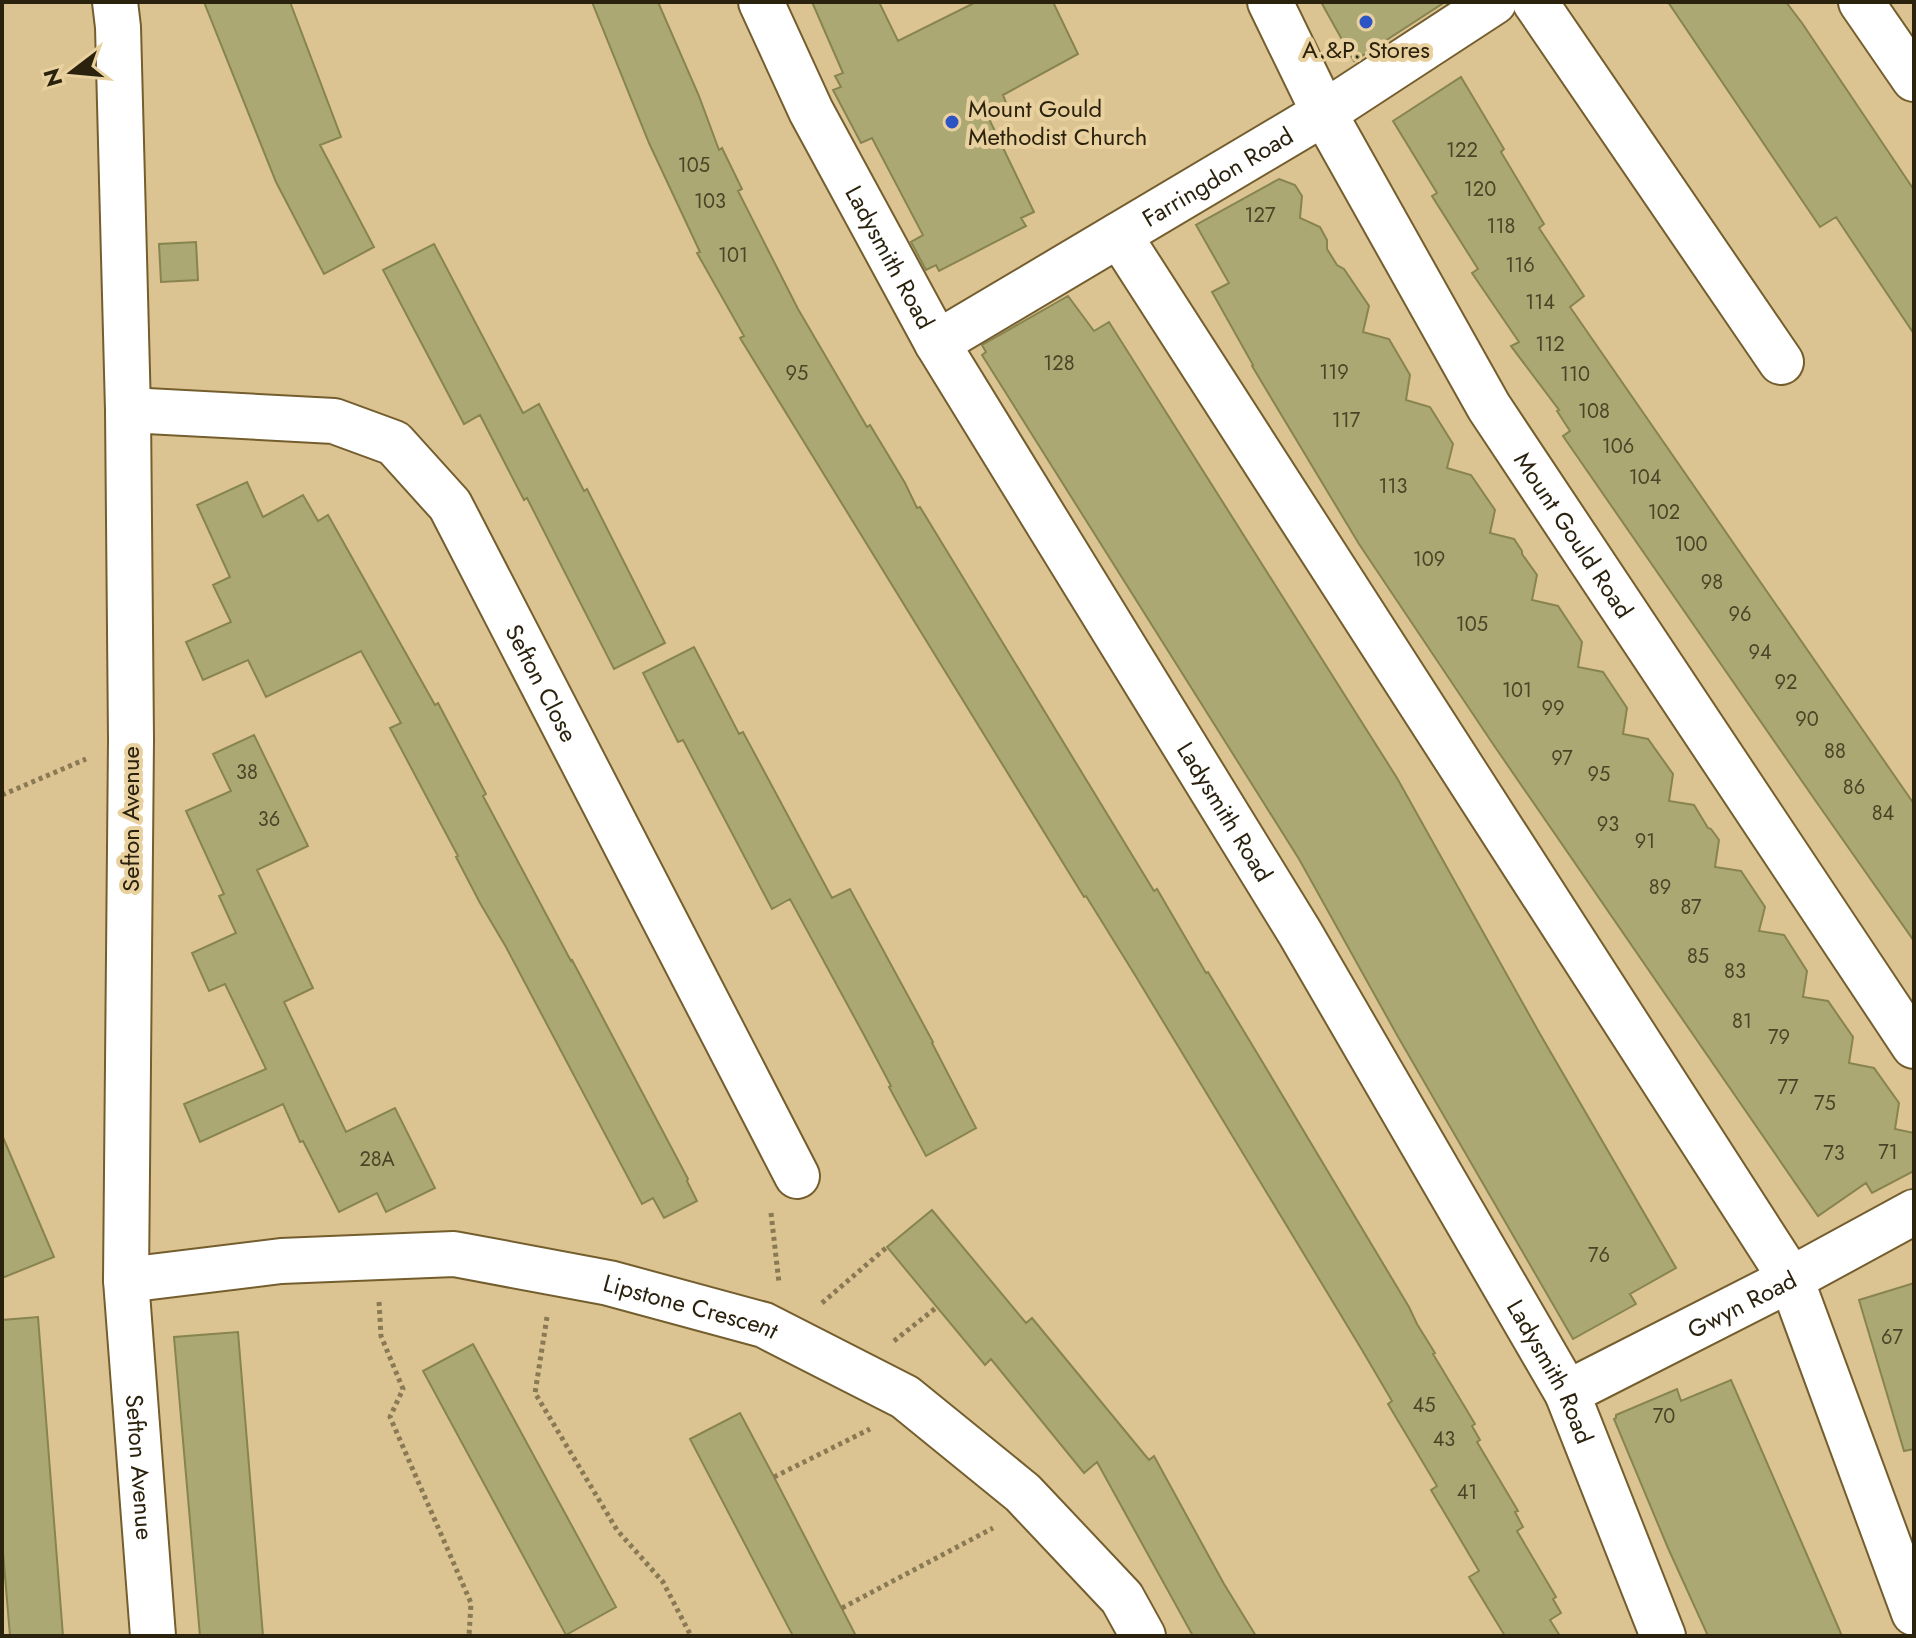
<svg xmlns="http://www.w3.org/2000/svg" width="1916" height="1638" font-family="Jost,sans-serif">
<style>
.building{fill:#aba873;stroke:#878450;stroke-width:2}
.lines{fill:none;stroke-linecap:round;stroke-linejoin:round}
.minor-casing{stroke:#745e2e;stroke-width:48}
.path{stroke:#8a7955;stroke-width:5;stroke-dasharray:4 4;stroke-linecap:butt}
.minor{stroke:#fff;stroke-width:44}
.poi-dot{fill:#2d54c4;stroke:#e9d19f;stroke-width:3}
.labels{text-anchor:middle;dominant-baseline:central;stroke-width:8;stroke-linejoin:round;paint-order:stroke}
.number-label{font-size:20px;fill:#4b4427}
.poi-label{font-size:24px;fill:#2b220e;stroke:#e9d19f}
.street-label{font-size:24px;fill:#2b220e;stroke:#e9d19f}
</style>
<rect width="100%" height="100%" fill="#dcc492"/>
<path class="building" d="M 204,2 L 290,2 L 341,137 L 320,145 L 374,247 L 324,274 L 276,182 Z
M 592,2 L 658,2 L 699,96 L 719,150 L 722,148 L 742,189 L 738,191 L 798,309 L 867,427 L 870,425 L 905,483 L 917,508 L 920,507 L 1154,891 L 1157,889 L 1206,973 L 1208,972 L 1257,1053 L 1409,1307 L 1417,1324 L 1435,1353 L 1433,1354 L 1475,1424 L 1472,1426 L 1480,1440 L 1477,1442 L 1518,1511 L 1515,1512 L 1523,1527 L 1517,1531 L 1556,1597 L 1553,1599 L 1561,1613 L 1550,1620 L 1560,1636 L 1505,1636 L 1469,1577 L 1479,1571 L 1431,1490 L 1437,1486 L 1388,1404 L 1392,1401 L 1362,1350 L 1135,975 L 1086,896 L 1084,897 L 740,338 L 744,336 L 697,253 L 700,252 L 649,143 Z
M 812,2 L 879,2 L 898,41 L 976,2 L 1053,2 L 1078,54 L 1003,95 L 1009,110 L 990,121 L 1034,212 L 1021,218 L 1026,226 L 939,271 L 936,265 L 926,270 L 911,242 L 923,235 L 872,138 L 861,143 L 833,90 L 841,87 L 835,76 L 843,73 Z
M 1321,2 L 1445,2 L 1354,61 Z
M 1668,2 L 1786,2 L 1802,23 L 1914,190 L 1914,334 L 1836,217 L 1820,227 Z
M 1461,77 L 1504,149 L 1501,152 L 1544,224 L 1539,228 L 1584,296 L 1570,307 L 1914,804 L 1914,941 L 1815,800 L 1563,436 L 1570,431 L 1557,411 L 1559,410 L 1511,346 L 1519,342 L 1472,273 L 1478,269 L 1432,196 L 1437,193 L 1393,121 Z
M 1279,179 L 1295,185 L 1302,196 L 1300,218 L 1320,227 L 1327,240 L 1327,249 L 1337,265 L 1344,269 L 1369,306 L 1363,332 L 1389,339 L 1410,375 L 1406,400 L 1430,407 L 1453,444 L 1447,468 L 1471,475 L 1495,510 L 1490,533 L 1514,539 L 1522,551 L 1522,554 L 1537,575 L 1532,600 L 1558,606 L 1582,642 L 1578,667 L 1603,672 L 1627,708 L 1623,734 L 1648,739 L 1673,774 L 1669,801 L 1694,805 L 1708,828 L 1711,829 L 1719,840 L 1715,867 L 1741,871 L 1765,907 L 1759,931 L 1784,935 L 1807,971 L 1803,997 L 1828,1001 L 1853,1037 L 1849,1063 L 1874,1068 L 1899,1103 L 1895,1129 L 1914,1133 L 1914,1171 L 1872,1193 L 1866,1183 L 1818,1216 L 1493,744 L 1359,544 L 1252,366 L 1253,365 L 1212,292 L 1229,283 L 1196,225 Z
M 196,242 L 198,280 L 161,282 L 159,244 Z
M 434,244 L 523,413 L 539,404 L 584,491 L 587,489 L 665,643 L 614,669 L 527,498 L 524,500 L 480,415 L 464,424 L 383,270 Z
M 1068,296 L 1094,331 L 1109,322 L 1397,778 L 1540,1034 L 1676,1268 L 1630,1294 L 1636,1304 L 1573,1339 L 1397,1035 L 1299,859 L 982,355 L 986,352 L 982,345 Z
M 247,482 L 263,517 L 303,495 L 318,521 L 328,515 L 435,705 L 438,703 L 486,794 L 483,796 L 571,961 L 572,960 L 596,1005 L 688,1179 L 687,1181 L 697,1201 L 664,1218 L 653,1198 L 642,1204 L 506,947 L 480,903 L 456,857 L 458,856 L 390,728 L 401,723 L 361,651 L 266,697 L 248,660 L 203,680 L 186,642 L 231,622 L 213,585 L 230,577 L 197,505 Z
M 694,647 L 739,734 L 743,732 L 832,898 L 850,889 L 933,1042 L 932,1043 L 976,1128 L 926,1156 L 889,1087 L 891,1086 L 864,1035 L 790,899 L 772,909 L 683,740 L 678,742 L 643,673 Z
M 254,735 L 308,846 L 257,870 L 313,988 L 284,1002 L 346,1132 L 395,1108 L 435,1188 L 386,1212 L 377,1193 L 339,1212 L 303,1141 L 300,1142 L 283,1104 L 200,1142 L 184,1104 L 266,1069 L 225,984 L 209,991 L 192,953 L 236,933 L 219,896 L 224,894 L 186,811 L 231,791 L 213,754 Z
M 2,1135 L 54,1257 L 2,1278 Z
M 932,1210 L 1026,1323 L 1032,1318 L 1149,1460 L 1154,1456 L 1224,1584 L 1256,1636 L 1193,1636 L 1097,1462 L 1084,1473 L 991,1359 L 985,1365 L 887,1247 Z
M 1914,1283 L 1914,1449 L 1904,1451 L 1859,1300 Z
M 38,1317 L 63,1636 L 10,1636 L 2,1540 L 2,1320 Z
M 238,1332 L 263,1636 L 200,1636 L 174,1337 Z
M 473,1344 L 616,1607 L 566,1635 L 423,1371 Z
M 1731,1380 L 1817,1578 L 1842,1636 L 1708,1636 L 1668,1548 L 1614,1419 L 1616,1418 L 1616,1415 L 1677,1389 L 1681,1401 Z
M 740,1413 L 774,1477 L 856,1636 L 793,1636 L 690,1439 Z"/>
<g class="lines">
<g class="minor-casing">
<g id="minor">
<path id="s1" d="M 115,2 L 118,27 L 128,410 L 131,740 L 126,1280 L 153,1636"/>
<path id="s2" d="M 761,2 L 811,111 L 937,343 L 1300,933 L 1567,1393 L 1663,1636"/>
<path id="s3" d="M 1270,2 L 1324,113 L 1489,407 L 1914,1046"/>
<path d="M 1535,2 L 1781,362"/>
<path d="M 1861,2 L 1914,79"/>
<path d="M 1119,235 L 1791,1279 L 1914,1613"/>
<path id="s4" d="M 937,343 L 1324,113 L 1494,2"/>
<path id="s5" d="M 128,410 L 334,421 L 394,443 L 450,505 L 797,1176"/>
<path id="s6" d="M 126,1280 L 281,1261 L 454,1254 L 609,1283 L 764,1325 L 905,1397 L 1023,1493 L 1122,1598 L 1143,1636"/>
<path id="s7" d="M 1567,1393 L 1791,1279 L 1914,1212"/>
</g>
</g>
<path class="path" d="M 2,795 L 86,759
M 771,1213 L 779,1283
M 379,1302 L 381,1336 L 403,1389 L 390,1417 L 471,1603 L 469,1636
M 822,1303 L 887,1247
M 547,1317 L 535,1393 L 617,1530 L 663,1582 L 691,1636
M 894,1341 L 937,1307
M 774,1477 L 870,1429
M 842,1608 L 993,1528"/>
<use href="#minor" class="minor"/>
</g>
<g class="poi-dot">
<circle cx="1366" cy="22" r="8"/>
<circle cx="952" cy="122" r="8"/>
</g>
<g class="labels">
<g class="number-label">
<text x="1462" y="150">122</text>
<text x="694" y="165">105</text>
<text x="1480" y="189">120</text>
<text x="710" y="201">103</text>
<text x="1260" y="215">127</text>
<text x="1501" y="226">118</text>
<text x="733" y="255">101</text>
<text x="1520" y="265">116</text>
<text x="1540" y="302">114</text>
<text x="1550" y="344">112</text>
<text x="1059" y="363">128</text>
<text x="1334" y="372">119</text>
<text x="797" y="373">95</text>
<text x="1575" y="374">110</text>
<text x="1594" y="411">108</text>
<text x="1346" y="420">117</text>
<text x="1618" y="446">106</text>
<text x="1645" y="477">104</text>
<text x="1393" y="486">113</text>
<text x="1664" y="512">102</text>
<text x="1691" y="544">100</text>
<text x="1429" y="559">109</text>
<text x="1712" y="582">98</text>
<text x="1740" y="614">96</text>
<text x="1472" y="624">105</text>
<text x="1760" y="652">94</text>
<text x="1786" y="682">92</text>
<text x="1517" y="690">101</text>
<text x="1553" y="708">99</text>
<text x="1807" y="719">90</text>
<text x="1835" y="751">88</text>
<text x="1562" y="758">97</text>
<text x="247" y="772">38</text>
<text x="1599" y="774">95</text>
<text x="1854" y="787">86</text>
<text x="1883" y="813">84</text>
<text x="269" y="819">36</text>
<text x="1608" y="824">93</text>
<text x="1645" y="841">91</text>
<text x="1660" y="887">89</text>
<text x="1691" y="907">87</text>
<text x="1698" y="956">85</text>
<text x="1735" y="971">83</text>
<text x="1742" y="1021">81</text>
<text x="1779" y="1037">79</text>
<text x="1788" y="1087">77</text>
<text x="1825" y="1103">75</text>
<text x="1888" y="1152">71</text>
<text x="1834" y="1153">73</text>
<text x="377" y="1159">28A</text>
<text x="1599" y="1255">76</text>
<text x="1892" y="1337">67</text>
<text x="1424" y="1405">45</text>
<text x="1664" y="1416">70</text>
<text x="1444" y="1439">43</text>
<text x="1467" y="1492">41</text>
</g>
<g class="poi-label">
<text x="1366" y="49">A.&amp;P. Stores</text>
<text x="968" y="108" text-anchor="start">Mount Gould<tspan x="968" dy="28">Methodist Church</tspan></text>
</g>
<g class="street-label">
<text stroke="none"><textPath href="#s4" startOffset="326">Farringdon Road</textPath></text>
<text stroke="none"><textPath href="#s2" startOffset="286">Ladysmith Road</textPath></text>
<text stroke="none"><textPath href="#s3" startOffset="614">Mount Gould Road</textPath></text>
<text stroke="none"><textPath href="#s5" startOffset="554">Sefton Close</textPath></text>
<text stroke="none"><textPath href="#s2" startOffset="934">Ladysmith Road</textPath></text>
<text transform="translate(130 819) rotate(-90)">Sefton Avenue</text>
<text stroke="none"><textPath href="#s7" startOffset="196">Gwyn Road</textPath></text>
<text stroke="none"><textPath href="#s6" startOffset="572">Lipstone Crescent</textPath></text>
<text stroke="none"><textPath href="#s2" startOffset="1582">Ladysmith Road</textPath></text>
<text stroke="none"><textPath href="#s1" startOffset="1466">Sefton Avenue</textPath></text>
</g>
</g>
<rect width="1916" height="1638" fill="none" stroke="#2b220e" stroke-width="8"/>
<g transform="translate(72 72) rotate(254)" stroke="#e9d19f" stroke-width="6" paint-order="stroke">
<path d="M0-6L14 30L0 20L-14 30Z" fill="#2b220e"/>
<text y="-12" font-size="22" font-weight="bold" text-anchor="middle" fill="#2b220e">N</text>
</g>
</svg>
